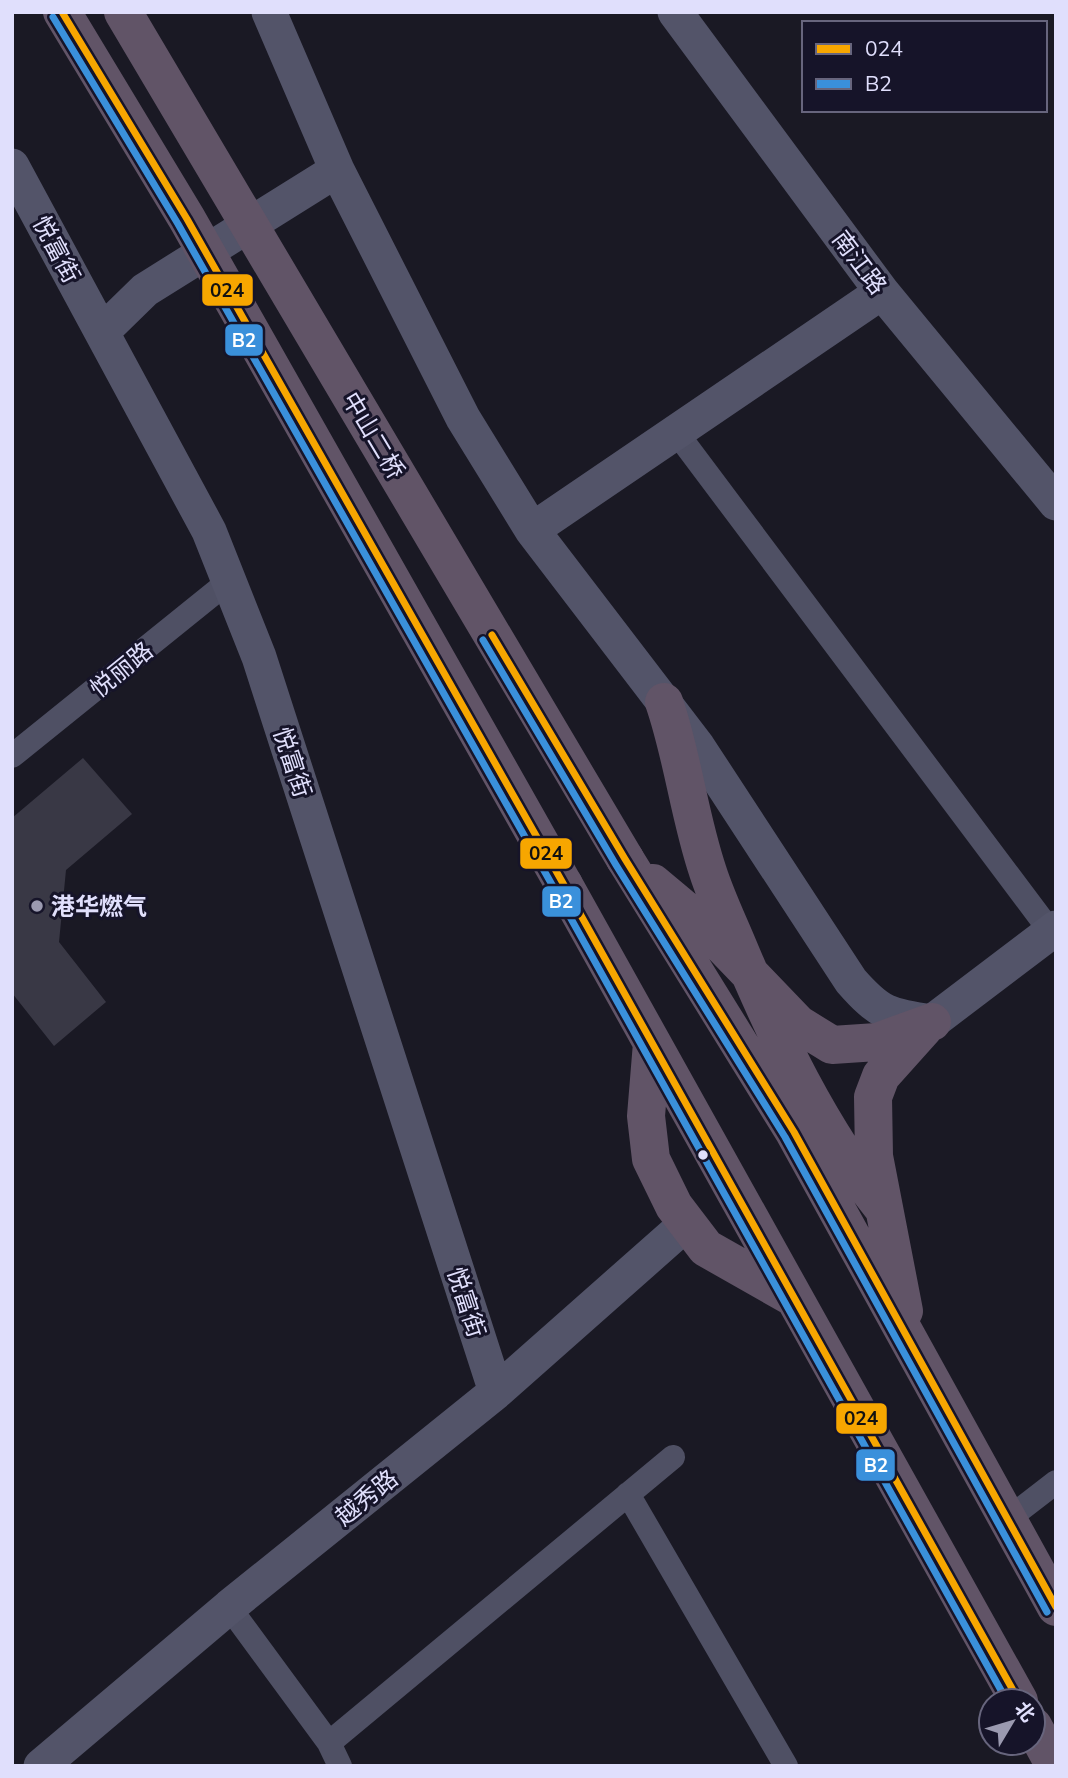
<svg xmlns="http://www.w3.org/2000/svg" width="1068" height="1778" font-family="Mulish,'Noto Sans SC',sans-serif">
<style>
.building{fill:#393845}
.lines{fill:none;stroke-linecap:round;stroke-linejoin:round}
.street{stroke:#4f5064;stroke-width:24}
.secondary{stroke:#535469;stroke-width:35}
.highway{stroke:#615467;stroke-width:38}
.highway-bridge{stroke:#615467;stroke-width:38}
.bus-1-casing{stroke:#161429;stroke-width:12}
.bus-2-casing{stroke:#161429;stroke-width:12}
.bus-1{stroke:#f7a600;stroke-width:7}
.bus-2{stroke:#3a90db;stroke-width:7}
.poi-dot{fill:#9b9ab0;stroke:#161429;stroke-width:2.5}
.bus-dot{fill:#e0dffc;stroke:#161429;stroke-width:2.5}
.labels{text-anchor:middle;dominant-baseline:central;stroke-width:6;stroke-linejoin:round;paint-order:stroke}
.street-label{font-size:24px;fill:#e0dffc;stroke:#161429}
.poi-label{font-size:24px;font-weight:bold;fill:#e0dffc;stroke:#161429;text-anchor:start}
.line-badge{stroke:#161429;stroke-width:2.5}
.badge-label{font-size:19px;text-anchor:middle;font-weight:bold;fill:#fff}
.pale-badge-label{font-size:19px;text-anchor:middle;font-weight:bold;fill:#111}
</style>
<rect width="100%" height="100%" fill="#1a1924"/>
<path class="building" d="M 83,758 L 132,814 L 66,870 L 59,942 L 106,1002 L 54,1046 L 12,993 L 12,818 Z"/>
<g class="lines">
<path class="street" d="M 676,432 L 1051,932
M 12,756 L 229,581
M 628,1494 L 786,1766
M 1008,1519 L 1056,1482
M 229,1607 L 329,1743 L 340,1766
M 329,1743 L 673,1457"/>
<path class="secondary" d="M 269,12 L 337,170 L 463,418 L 532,530 L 698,747 L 851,981 C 880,1014 889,1016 932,1022 L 1056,928
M 675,12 L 882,292 L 1056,503
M 12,166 L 209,531 L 259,657 L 496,1392
M 102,332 L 145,290 L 337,170
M 532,530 L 882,292
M 41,1766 L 229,1607 L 496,1392 L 687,1223"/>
<path class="highway" d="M 664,702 C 683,757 689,816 708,872 C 716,897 728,922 738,946 C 776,1037 820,1129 882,1207
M 625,859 L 794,1132 L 1056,1607
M 653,883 L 702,924 L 798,1024 L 832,1045 L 877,1042 L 932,1022
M 564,885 L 1019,1701
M 652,1043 L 646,1116 L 651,1159 L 674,1206 L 706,1248 L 794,1298
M 904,1311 L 874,1156 L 873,1097 L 881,1076 L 924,1028
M 1033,1726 L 1055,1766"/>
<path class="highway-bridge" d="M 62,12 L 187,219 L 564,885
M 123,12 L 625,859"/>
<g class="bus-1-casing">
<path id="bus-1" d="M 62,12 L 187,219 L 564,885 L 1019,1701
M 492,635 L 625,859 L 794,1132 L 1056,1607"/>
</g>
<g class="bus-2-casing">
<path id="bus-2" d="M 53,17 L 178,224 L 555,890 L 1007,1701
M 483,640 L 616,865 L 785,1137 L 1047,1612"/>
</g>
<use href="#bus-1" class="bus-1"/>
<use href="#bus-2" class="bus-2"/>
</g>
<circle class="poi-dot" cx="37" cy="906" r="7"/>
<circle class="bus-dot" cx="703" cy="1155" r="6"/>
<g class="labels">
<g class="street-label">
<text transform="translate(57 249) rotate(62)">悦富街</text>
<text transform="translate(860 262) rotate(53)">南江路</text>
<text transform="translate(374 435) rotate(59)">中山二桥</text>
<text transform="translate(121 669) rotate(-39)">悦丽路</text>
<text transform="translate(293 762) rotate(72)">悦富街</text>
<text transform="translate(467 1302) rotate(72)">悦富街</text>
<text transform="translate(366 1497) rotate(-39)">越秀路</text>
</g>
<g class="poi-label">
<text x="51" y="906">港华燃气</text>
</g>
</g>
<g class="line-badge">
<rect x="201" y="273" width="53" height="34" rx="7" fill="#f7a600"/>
<rect x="224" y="323" width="40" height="34" rx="7" fill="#3a90db"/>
<rect x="519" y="837" width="54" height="33" rx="7" fill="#f7a600"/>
<rect x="541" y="885" width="41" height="33" rx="7" fill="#3a90db"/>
<rect x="835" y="1402" width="53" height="33" rx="7" fill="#f7a600"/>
<rect x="855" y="1448" width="41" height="34" rx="7" fill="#3a90db"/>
</g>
<g class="badge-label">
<text x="244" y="347">B2</text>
<text x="561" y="908">B2</text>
<text x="876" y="1472">B2</text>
</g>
<g class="pale-badge-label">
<text x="227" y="297">024</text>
<text x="546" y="860">024</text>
<text x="861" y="1425">024</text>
</g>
<rect width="1068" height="1778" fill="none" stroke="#e0dffc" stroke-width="28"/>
<rect x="802" y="21" width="245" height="91" fill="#161429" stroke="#67657d" stroke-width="2"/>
<rect x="816" y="44" width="35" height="10" fill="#f7a600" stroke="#67657d" stroke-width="2"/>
<text x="865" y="56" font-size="21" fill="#e0dffc">024</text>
<rect x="816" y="79" width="35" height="10" fill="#3a90db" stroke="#67657d" stroke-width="2"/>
<text x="865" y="91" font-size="21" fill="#e0dffc">B2</text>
<g transform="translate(1012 1722) rotate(52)"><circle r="33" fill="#161429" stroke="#67657d" stroke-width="2"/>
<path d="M0-5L12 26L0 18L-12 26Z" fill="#9b9ab0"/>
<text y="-10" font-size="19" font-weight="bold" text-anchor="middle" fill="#e0dffc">北</text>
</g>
</svg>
